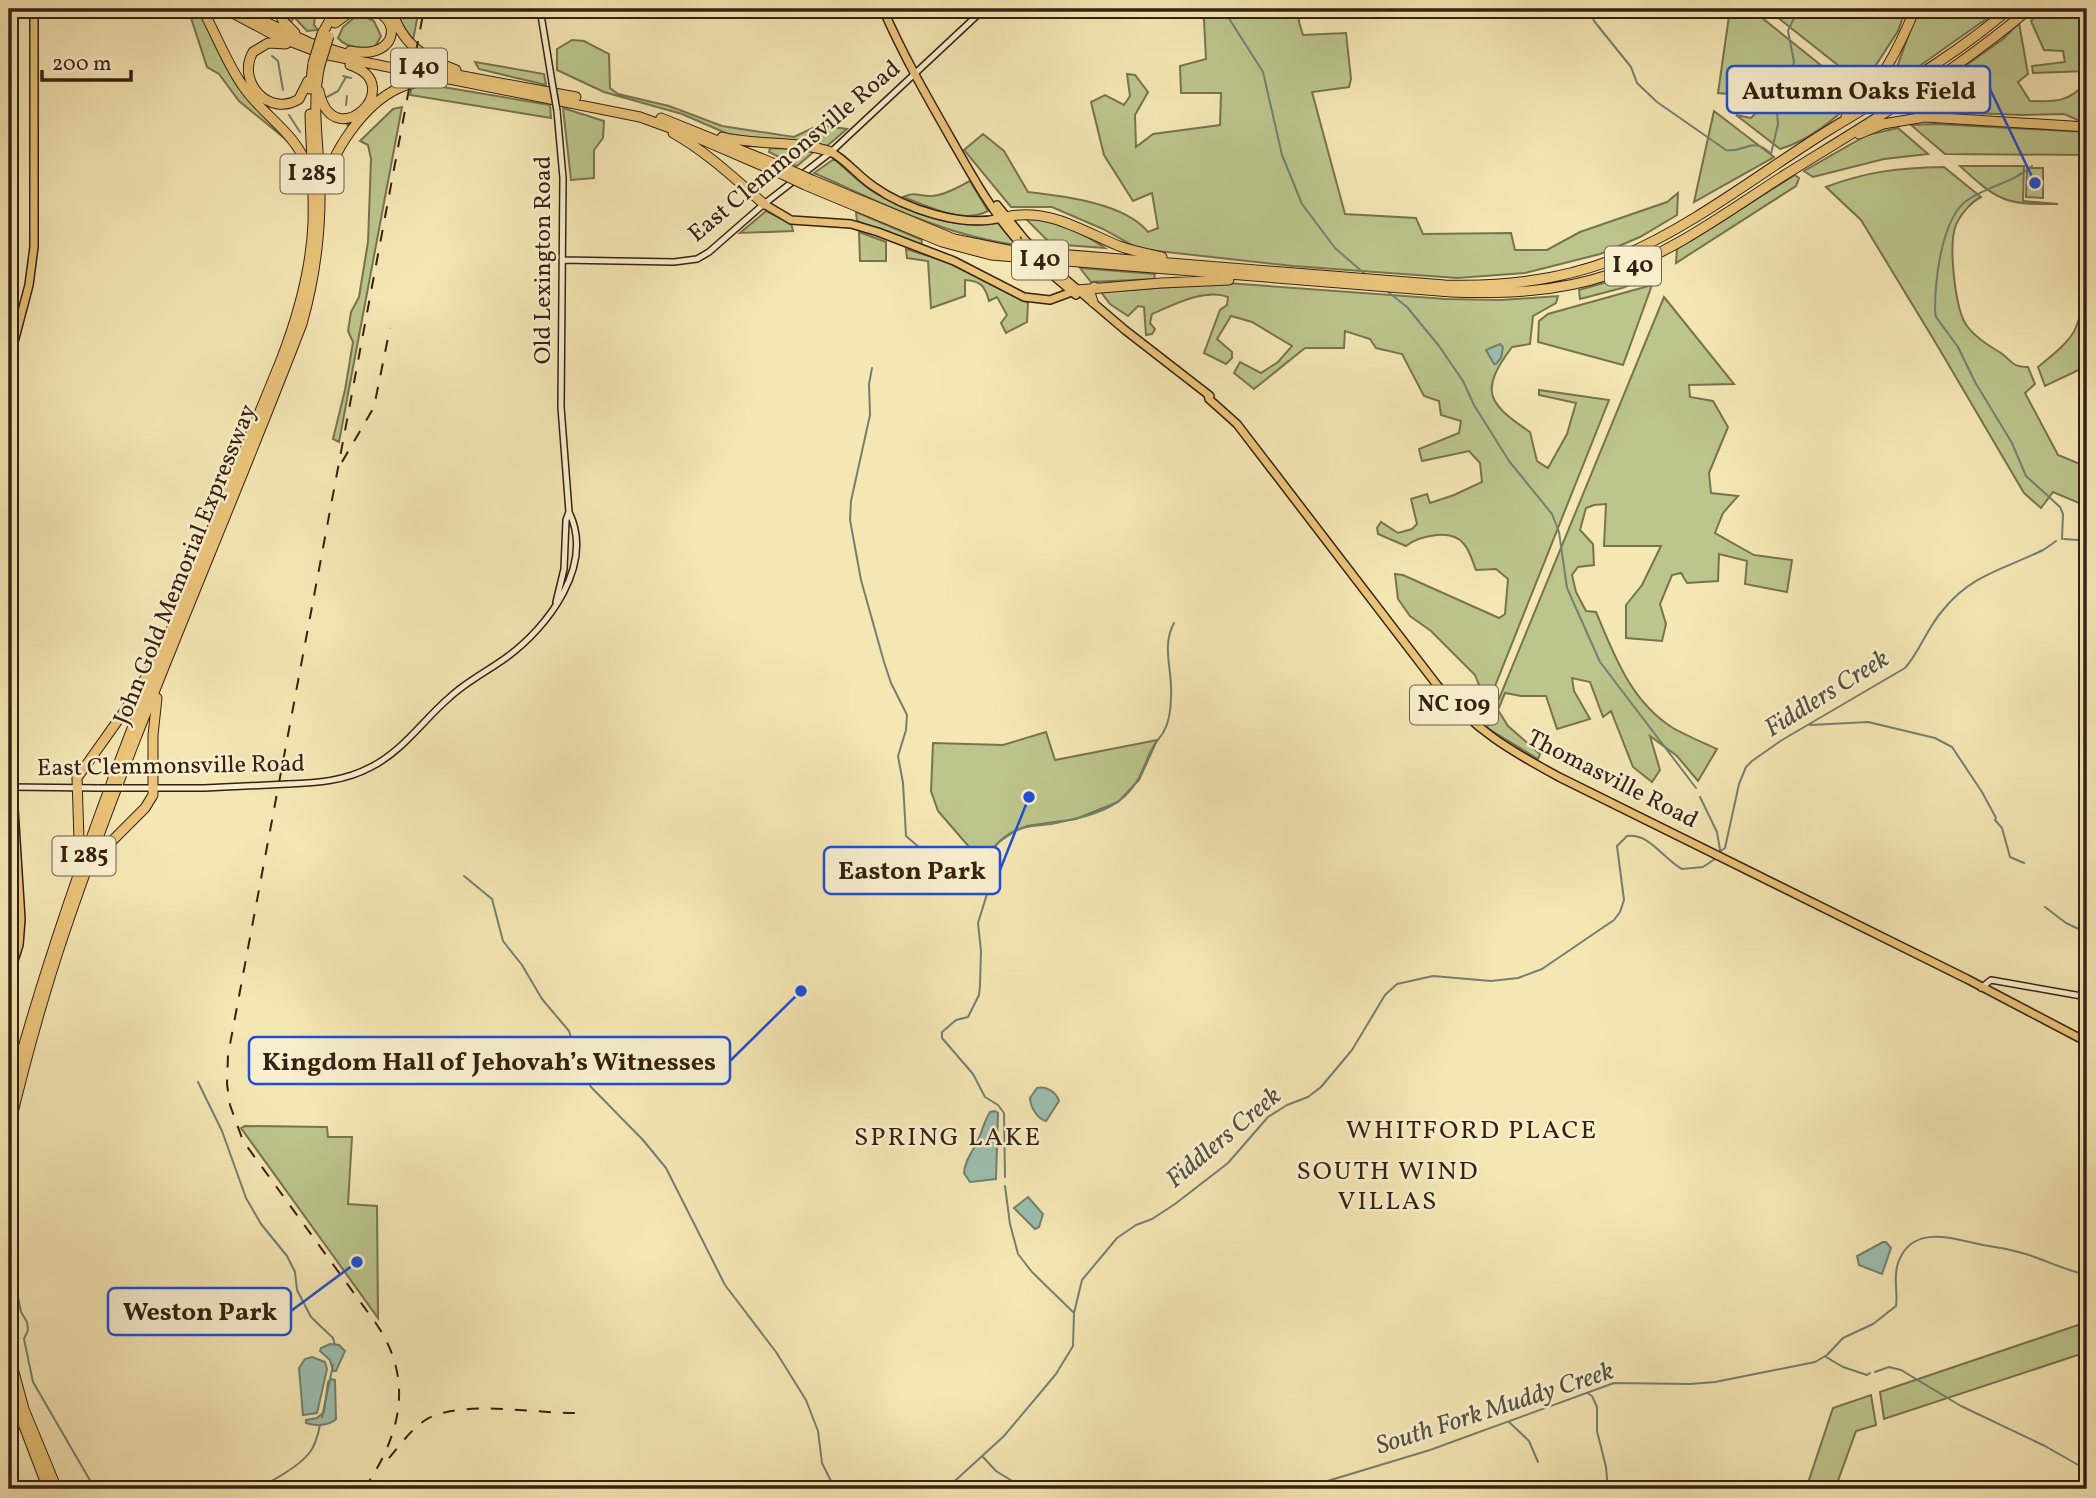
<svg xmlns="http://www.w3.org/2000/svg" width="2096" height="1498" font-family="Vollkorn,serif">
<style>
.green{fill:#bcc58c;stroke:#78734f;stroke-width:2}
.water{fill:#9cbfaf;stroke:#738070;stroke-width:2}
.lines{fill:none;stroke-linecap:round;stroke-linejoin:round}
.stream{stroke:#738070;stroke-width:2}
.secondary-casing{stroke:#352112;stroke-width:8}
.primary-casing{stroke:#352112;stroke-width:10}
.highway-casing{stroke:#352112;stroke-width:11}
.secondary{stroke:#f8efce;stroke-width:5}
.primary{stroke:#eac47a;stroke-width:7}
.highway{stroke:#eac47a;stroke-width:9}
.rail{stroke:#352112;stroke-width:2;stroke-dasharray:12 12;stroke-linecap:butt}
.secondary-bridge-casing{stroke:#352112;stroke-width:8;stroke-linecap:butt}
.primary-bridge-casing{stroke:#352112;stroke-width:10;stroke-linecap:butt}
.highway-bridge-casing{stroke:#352112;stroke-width:11;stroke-linecap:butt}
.secondary-bridge{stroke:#f8efce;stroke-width:5}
.primary-bridge{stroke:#eac47a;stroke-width:7}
.highway-bridge{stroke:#eac47a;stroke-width:9}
.labels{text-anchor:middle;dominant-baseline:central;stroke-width:5;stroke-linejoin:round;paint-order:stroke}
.shield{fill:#f8efce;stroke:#705f4a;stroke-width:2}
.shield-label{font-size:23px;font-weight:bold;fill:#352112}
.street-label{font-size:24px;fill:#352112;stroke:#f8efce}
.water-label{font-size:26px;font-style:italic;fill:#545041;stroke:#f8efce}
.neighbourhood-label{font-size:26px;letter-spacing:2px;fill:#352112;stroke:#f8efce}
.leader{fill:none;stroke:#1d4ed8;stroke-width:2.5}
.callout-dot{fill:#1d4ed8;stroke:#f8efce;stroke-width:2.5}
.callout{fill:#f8efce;stroke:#1d4ed8;stroke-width:2.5}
.callout-label{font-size:26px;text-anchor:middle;font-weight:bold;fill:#352112}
</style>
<rect width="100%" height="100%" fill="#f5e7b4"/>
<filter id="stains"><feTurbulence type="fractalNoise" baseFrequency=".00286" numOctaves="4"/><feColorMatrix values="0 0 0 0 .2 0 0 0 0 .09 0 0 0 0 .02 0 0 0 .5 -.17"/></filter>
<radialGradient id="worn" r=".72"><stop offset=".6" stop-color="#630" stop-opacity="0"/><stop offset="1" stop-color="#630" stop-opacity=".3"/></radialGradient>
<path class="green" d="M 156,9 L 198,9 L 240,88 L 289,142 L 239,101 L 219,74 L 207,67 L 191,18 L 157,15 Z
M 287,9 L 316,9 L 314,25 L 318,30 L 307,31 L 294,17 L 290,24 Z
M 396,9 L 419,9 L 413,40 L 400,21 Z
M 1198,9 L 1299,9 L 1299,22 L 1303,35 L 1346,33 L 1351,79 L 1349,87 L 1312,92 L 1345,214 L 1416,218 L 1423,234 L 1511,233 L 1515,250 L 1547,250 L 1580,232 L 1667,202 L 1678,193 L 1677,215 L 1640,237 L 1600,254 L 1525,273 L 1457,278 L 1293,266 L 1139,249 L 1103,229 L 1052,207 L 1011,207 L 964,150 L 983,134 L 1004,151 L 1028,192 C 1063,196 1125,203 1148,232 L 1158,228 L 1152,193 L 1133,201 L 1104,155 L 1091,102 L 1105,95 L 1124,105 L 1130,96 L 1127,74 L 1135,75 L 1148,92 L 1135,115 L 1136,147 L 1153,134 L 1220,125 L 1221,93 L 1181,93 L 1180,66 L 1206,59 L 1204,20 Z
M 1730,9 L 1751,9 L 1853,91 L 1853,100 C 1834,121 1807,141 1780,149 L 1736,115 L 1751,118 L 1764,105 L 1763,97 L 1718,93 Z
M 1767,9 L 1906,9 L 1898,31 L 1863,85 Z
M 1918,9 L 1981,9 L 1996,12 L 1911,72 L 1881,90 L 1897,67 Z
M 2042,9 L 2072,9 L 2087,26 L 2087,71 L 2033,73 L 2032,66 L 2065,62 L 2063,51 L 2044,50 L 2031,21 Z
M 355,17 L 365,17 L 374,21 L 381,36 L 375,47 C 362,49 347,49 338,38 L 343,27 Z
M 2019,23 L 2028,74 L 2018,82 L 2030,101 C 2056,102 2069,102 2087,82 L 2087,120 L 2078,120 L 2064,114 L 2022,115 L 1903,110 L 2003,39 Z
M 572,40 L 584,41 L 609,54 L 610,88 L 618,94 L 669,106 L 722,126 L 794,137 L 819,125 L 847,129 L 827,146 L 756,139 L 728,134 L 682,114 L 604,92 L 557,70 L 557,49 Z
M 475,62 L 544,74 L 546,85 L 479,69 Z
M 425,84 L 550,105 L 551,118 L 410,95 L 412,86 Z
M 402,107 L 339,442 L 333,439 L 345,390 L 353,342 L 348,331 L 351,312 L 359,297 L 368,242 L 371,159 L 368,145 L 360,141 L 393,109 Z
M 563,108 L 604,121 L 603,138 L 594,150 L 594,178 L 571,180 Z
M 1714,111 L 1774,157 L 1694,202 Z
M 1936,124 L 2087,132 L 2087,155 L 1945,154 L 1911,125 Z
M 1898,128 L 1928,154 L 1884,159 L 1813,177 L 1804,171 L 1867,135 Z
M 770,148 L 816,150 L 797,166 L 769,152 Z
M 834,159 C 847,170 861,185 877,194 C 912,213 957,230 998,223 L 1017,245 C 945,236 880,202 814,173 Z
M 1960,166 L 2024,166 L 2023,201 L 2058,204 C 2005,205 1998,201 1960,166 Z
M 1944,167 L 1981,197 C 1971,202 1960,215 1956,225 C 1948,244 1955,310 1967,326 C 1975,337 1989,346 2001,353 C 2013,362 2012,367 2028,367 L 2035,384 L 2025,393 L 2058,455 L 2087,467 L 2087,503 L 2079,503 L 2053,492 L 2041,508 L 2024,493 L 1937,345 L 1861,220 L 1826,187 C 1868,171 1899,168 1944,167 Z
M 2027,168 L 2043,168 L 2043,198 L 2026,197 Z
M 2083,168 L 2087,168 L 2087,272 L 2084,270 Z
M 1795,175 L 1799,178 L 1796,186 L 1676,263 L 1677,249 Z
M 970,181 L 988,211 C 961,225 929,206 903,197 C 917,191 919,197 932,196 C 945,195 958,187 970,181 Z
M 766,211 L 791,223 L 793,231 L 740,233 Z
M 856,212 L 922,240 L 921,246 L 857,221 Z
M 1038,217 C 1063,224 1084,233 1105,248 L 1051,244 L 1026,219 Z
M 859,232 L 886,242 L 886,261 L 860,261 Z
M 906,249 L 951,263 L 1028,303 L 1027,322 L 1006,333 L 1001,323 L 1007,315 L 997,297 L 989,301 C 985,286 981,281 965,280 L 965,296 L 931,308 L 928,261 L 907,258 Z
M 1658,263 L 1657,274 L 1622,288 L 1580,299 L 1579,290 L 1607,282 Z
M 1080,268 L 1155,274 L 1154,279 L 1091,282 Z
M 2084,281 L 2087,283 L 2087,366 L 2045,386 L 2038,367 C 2077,335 2080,332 2084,281 Z
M 1227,283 L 1446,299 L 1501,300 L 1558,296 L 1556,303 L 1533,316 L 1530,344 L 1512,347 C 1479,391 1487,403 1530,432 L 1537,461 L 1548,468 L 1567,434 L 1576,403 L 1539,395 L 1539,390 L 1609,400 L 1493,691 L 1479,721 L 1472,715 L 1483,695 L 1475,675 L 1431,631 L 1410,616 L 1398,599 L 1395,574 L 1403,575 L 1499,618 L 1505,614 L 1508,579 L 1496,569 L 1476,570 C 1473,563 1470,551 1464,544 C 1451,528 1419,536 1406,546 L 1378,534 L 1377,528 L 1381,522 L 1398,533 L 1412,529 L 1417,524 L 1411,499 L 1427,494 L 1430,503 L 1454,495 L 1482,482 L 1480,463 L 1469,451 L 1422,461 L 1419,449 L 1459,433 L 1461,421 L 1441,415 L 1439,401 L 1424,396 L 1402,354 L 1376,348 L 1370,339 L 1345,331 L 1344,348 L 1305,348 L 1254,389 L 1234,373 L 1240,362 L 1261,373 L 1278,362 L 1292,346 L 1252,322 L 1231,316 L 1217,339 L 1232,352 L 1232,358 L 1226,364 L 1204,353 L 1220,310 L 1227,305 L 1228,297 C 1205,288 1173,305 1152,314 L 1150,323 L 1155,329 L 1152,334 L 1146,335 L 1144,307 L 1138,306 L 1128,316 L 1110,304 L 1101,292 Z
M 1652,285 L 1623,365 L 1538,342 L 1539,321 L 1548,314 Z
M 1664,297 L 1734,384 L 1689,385 L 1690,397 L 1713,401 L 1728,427 L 1709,473 L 1711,493 L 1738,496 L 1723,513 L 1715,533 L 1754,555 L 1792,560 L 1787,592 L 1745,584 L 1747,561 L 1719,554 L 1718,581 L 1687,583 L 1681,573 L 1672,575 L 1660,604 L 1666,624 L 1662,641 L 1626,638 L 1626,605 L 1642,585 L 1661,546 L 1604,546 L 1606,504 L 1594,505 L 1586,508 L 1580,530 L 1593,544 L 1594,565 L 1578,567 L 1572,575 L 1576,592 L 1586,611 L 1596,612 C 1614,655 1631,702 1673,728 C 1687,736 1702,742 1717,749 L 1698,781 L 1677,756 L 1650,736 L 1660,770 L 1652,782 L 1633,767 L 1611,711 L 1603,717 L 1590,682 L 1572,678 L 1574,691 L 1590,719 L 1557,729 L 1546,696 L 1521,696 L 1505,693 L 1498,710 L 1508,726 L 1540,754 L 1538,759 L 1487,728 Z
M 1046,732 L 1055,760 L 1157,740 L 1139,780 L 1118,802 L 1076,819 L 1027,826 L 1015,831 L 999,842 L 982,862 L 938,811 L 931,791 L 933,743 L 1003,745 Z
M 245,1126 L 327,1127 L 328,1137 L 352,1137 L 348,1204 L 377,1206 L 378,1318 L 241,1128 Z
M 2087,1322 L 2087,1352 L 1884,1419 L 1880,1392 Z
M 1871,1395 L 1876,1425 L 1856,1431 L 1835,1489 L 1806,1489 L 1833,1408 Z"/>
<path class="water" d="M 1500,344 L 1503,347 L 1501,358 L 1496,364 L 1494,364 L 1486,350 Z
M 1037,1088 C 1047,1086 1056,1092 1059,1101 L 1046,1121 C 1037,1119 1030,1106 1030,1098 Z
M 995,1111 L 998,1113 L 996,1179 L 970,1182 L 964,1173 C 965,1159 973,1152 978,1140 C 983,1130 984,1121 990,1112 Z
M 1028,1197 L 1043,1214 L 1039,1227 L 1035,1229 L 1014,1208 Z
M 1883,1242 L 1886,1242 L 1891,1248 L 1882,1274 L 1859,1265 L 1857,1256 Z
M 330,1344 L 339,1345 L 345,1351 L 336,1371 L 333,1371 L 330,1360 L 320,1351 L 321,1348 Z
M 312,1357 L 325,1362 L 327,1369 L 317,1413 L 303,1415 L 299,1368 L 305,1359 Z
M 331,1379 L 335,1380 L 336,1419 C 329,1426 315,1426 306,1423 L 306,1420 L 317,1418 L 324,1412 L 328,1382 Z"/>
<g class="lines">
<path class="stream" d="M 1223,9 L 1263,72 L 1282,155 L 1302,204 L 1335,248 L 1366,275
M 1590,9 L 1594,21 L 1631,67 L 1637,83 L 1657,102 L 1726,150 C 1746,153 1752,135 1771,154 L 1778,124 L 1776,102 L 1777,93 L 1792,69 L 1794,62 L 1788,31 L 1798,9
M 398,49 L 404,52
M 272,56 L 278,61 L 283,90
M 343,76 L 351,78
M 327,97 L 338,91 L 346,77
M 346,105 L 347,96
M 289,115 L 300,132
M 347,125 L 351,123
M 2032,166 C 2014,182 1989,186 1969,199 C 1941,216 1935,282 1935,311 L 1936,317 L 1958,347 L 1975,382 L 2012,443 L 2026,476 L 2060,507 L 2063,514 L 2062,539
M 1387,291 L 1407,307 L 1439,346 L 1463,381 L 1474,405 L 1509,461 L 1552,514 L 1559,532 L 1567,588 L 1600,662 L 1696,788
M 872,368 L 869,384 L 870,415 L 851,501 L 850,520 L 861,580 L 884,662 L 891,683 L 907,715 L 906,730 L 898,756 L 903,783 L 906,836 L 921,849 L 969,850 L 982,862 L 987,894 L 978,923 L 981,951 L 980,985 L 979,995 L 968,1017 L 956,1020 L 942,1032 L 942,1038 L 973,1074 L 985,1097 L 998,1105 L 1004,1113 L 1005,1177
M 2064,539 L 2078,540 L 2087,537
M 1810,725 L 1868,722 L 1935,738 L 1952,747 L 1982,792 L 1996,818 L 1995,820 L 2002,828 L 2010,857 L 2024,863
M 1700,797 L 1717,832 L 1720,850
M 1719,852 L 1725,848 L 1739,784 L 1746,767 L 1752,761 L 1782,740 L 1905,668 C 1920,651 1927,628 1943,610 C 1972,574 2005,569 2043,550 C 2048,547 2052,544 2056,541
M 984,861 C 991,849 1001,838 1014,831 C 1026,825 1038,826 1051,824 C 1075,819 1106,814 1125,796 C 1138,784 1142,771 1149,755 C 1152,747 1158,740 1163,733 C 1169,723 1171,708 1171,696 C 1173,671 1161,647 1174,623
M 464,876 L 492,899 L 503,941 L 522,965 L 542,999 L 569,1031 L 579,1064 L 591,1087 L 643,1140 L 666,1168 L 725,1285 L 776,1352 L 806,1400 L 818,1431 L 822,1463 L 835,1489
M 2045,907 L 2066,923 L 2087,933
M 198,1082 L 222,1131 L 246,1198 L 261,1224 L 287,1256 L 295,1272 L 297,1290 L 311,1317 L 333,1338 L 335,1345
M 1005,1186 L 1010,1224 L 1018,1254 L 1032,1272 L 1074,1313
M 9,1253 L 21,1312 L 27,1322 L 28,1330 L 24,1339 L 33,1382 L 95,1489
M 1826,1357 L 1843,1367 L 1867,1375 L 1870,1373
M 1875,1372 L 1889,1367 L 1901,1370 L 1961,1406 L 2045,1446 L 2087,1470
M 1587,1393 L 1592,1396 L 1597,1407 L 1597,1431 L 1606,1467 L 1608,1489
M 322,1417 L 333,1365
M 1509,1422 L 1529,1441 L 1538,1462
M 983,1457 L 996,1471 L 1025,1489
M 254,1489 C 270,1483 300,1466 310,1452 C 316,1444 318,1435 320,1425
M 946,1489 L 1004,1436 L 1056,1374 L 1073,1346 L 1074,1313 L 1082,1280 L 1117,1238 L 1136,1225 L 1152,1219 L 1175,1204 L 1228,1163 L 1268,1117 L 1287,1105 L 1308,1097 L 1321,1087 L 1352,1050 L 1385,995 L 1397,984 L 1433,976 L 1491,981 L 1518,978 L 1542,969 L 1614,920 L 1620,912 L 1624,900 L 1617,846 L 1627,836 C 1650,833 1663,859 1682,869 L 1703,867 L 1715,859
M 1301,1489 L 1430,1450 L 1614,1383 L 1690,1384 L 1715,1382 L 1815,1362 L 1827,1355 L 1843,1338 L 1873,1324 L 1896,1306 C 1898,1291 1893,1277 1898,1263 C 1912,1223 1954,1239 1983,1245 C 1998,1247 2012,1250 2026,1254 C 2047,1261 2065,1270 2087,1275"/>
<g class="secondary-casing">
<path id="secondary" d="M 540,9 L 552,82
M 562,260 L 674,262 L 697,259 L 709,252 L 764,204 L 831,152 L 984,9
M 556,602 L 564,569 L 566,520 L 569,512
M 288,784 C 317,783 345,781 371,767 C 403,751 423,720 450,697 C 467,681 488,671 507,657 C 548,627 595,565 569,512 L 561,407 L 563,178 L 557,111
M 9,787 L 99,788
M 122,788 L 204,788 L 268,785
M 1981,988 L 1991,980 L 2087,997"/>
</g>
<g class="primary-casing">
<path id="primary" d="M 883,9 C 902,53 926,95 950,137 C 970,172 990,209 1017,240
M 831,152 C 846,160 858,176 873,186 C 905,209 963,228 1001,218
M 764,204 L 791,220 L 851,224 L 878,232 L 954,261 L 1024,297 L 1050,300 L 1077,290
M 997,205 L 1025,240
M 1042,266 L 1076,295
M 1057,272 L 1125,330 L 1210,396
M 9,361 L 29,285 L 34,247 L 34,9
M 1208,395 L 1209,399 L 1237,424 L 1437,685 C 1475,730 1509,750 1559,777 L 1967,979 L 2087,1042
M 9,730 L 21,919 L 19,945 L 9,976"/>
</g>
<g class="highway-casing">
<path id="highway" d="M 202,9 C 217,35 227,65 245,89 C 266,118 297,134 308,169
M 225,9 L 274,35 L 323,54 L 640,117 L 698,138 L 784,175
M 238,9 L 310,43 L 356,57
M 278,9 L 283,21 L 295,33
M 392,9 C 400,43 424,58 456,70
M 2078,9 L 2087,18
M 335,23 L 350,12 L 363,9
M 322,34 L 336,9
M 286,44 L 268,43 L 253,52 C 236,81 269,118 299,99 L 308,81
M 350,51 C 402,61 403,11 364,9
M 425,69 L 576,97
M 310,89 L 313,63
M 319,91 C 333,158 410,85 350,65
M 1846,116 C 1880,86 1898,50 1915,9
M 661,118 L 790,170
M 673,133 C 707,152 735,179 764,204
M 1859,134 L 1883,124 L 1925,117 L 2087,127
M 722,137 C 758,146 796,140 831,152
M 812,180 L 954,239 L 1008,250 L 1445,285 C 1506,287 1565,280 1622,256 C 1693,226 1763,171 1829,130 C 1891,92 1955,56 2009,9
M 805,185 L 942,242 L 991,255 L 1451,292 C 1504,294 1557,292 1608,275 C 1672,253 1727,212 1783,176 C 1867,124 1954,73 2029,9
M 324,189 C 331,152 364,104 399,88 C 411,82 423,81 436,81
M 1006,217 C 1048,207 1082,231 1119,246 C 1133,251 1148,254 1162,257
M 1077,290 L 1161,283 L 1229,280
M 1093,302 L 1090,292 L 1094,287
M 93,864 L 104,849 L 145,808 L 153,795 L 153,735 L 157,698
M 75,867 L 79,840 L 77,778 L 126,709 L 149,672
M 9,1098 C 77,844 182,603 281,360 C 298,316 311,271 313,223 C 314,187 311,150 310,114
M 9,1129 C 25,1062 43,996 65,931 C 135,725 224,527 302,324 C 315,278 321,233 320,185 C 319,145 311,104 320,65
M 9,1354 L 24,1409 L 57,1489
M 9,1387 L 48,1489"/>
</g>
<use href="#secondary" class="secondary"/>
<use href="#primary" class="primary"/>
<use href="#highway" class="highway"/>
<path class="rail" d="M 342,462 L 374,407 L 390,328
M 389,1458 C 401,1444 412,1428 427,1419 C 464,1399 536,1414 577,1413
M 364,1489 C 401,1435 415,1379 375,1322 L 243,1141 L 230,1105 L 227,1084 L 228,1055 L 424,9
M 514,1489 L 556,1487"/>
<g class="secondary-bridge-casing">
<path id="secondary-bridge" d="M 552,82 L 557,111
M 268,785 L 288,784
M 99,788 L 122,788"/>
</g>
<g class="primary-bridge-casing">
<path id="primary-bridge" d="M 1017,240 L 1042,266
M 1025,240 L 1057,272"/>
</g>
<g class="highway-bridge-casing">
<path id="highway-bridge" d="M 313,63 L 322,34
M 320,65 L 329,36
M 790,170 L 812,180
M 784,175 L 805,185"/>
</g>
<use href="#secondary-bridge" class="secondary-bridge"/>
<use href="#primary-bridge" class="primary-bridge"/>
<use href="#highway-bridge" class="highway-bridge"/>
</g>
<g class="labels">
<g class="shield">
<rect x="391" y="48.5" width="56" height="39" rx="5"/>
<rect x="280.5" y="154.5" width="63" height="39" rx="5"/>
<rect x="1012" y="240.5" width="56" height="39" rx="5"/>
<rect x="1605" y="246.5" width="56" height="39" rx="5"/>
<rect x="1410" y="685.5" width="88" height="39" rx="5"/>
<rect x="52.5" y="836.5" width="63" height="39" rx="5"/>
</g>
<g class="shield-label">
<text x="419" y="68">I 40</text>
<text x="312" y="174">I 285</text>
<text x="1040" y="260">I 40</text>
<text x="1633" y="266">I 40</text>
<text x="1454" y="705">NC 109</text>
<text x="84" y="856">I 285</text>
</g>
<g class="street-label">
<text transform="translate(795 152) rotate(-40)">East Clemmonsville Road</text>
<text transform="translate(544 260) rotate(-90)">Old Lexington Road</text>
<text transform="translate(186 565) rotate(-68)">John Gold Memorial Expressway</text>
<text transform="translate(171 767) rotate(-1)">East Clemmonsville Road</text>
<text transform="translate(1612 780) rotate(27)">Thomasville Road</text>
</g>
<g class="water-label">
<text transform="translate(1827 694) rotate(-32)">Fiddlers Creek</text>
<text transform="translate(1224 1138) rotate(-40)">Fiddlers Creek</text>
<text transform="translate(1495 1409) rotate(-18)">South Fork Muddy Creek</text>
</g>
<g class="neighbourhood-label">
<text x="1472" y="1131">WHITFORD PLACE</text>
<text x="948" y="1138">SPRING LAKE</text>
<text x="1388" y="1172">SOUTH WIND<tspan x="1388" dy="30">VILLAS</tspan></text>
</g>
</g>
<path class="leader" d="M2035 183L1990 89M1029 797L1000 870M801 991L730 1061M357 1262L291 1311"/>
<g class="callout-dot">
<circle cx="2035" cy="183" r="7"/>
<circle cx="1029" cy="797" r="7"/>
<circle cx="801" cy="991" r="7"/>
<circle cx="357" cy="1262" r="7"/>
</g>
<g class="callout">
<rect x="1727" y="66" width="263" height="47" rx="7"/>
<rect x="824" y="847" width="176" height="47" rx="7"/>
<rect x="249" y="1037" width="481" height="47" rx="7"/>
<rect x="108" y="1288" width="183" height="47" rx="7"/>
</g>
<g class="callout-label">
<text x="1859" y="99">Autumn Oaks Field</text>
<text x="912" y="879">Easton Park</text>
<text x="489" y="1070">Kingdom Hall of Jehovah’s Witnesses</text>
<text x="200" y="1320">Weston Park</text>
</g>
<rect width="2096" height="1498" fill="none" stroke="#f5e7b4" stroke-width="35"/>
<rect x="10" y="10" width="2075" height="1477" fill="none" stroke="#352112" stroke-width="3.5"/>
<rect x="18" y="18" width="2061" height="1463" fill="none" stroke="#352112" stroke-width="2"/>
<path d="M42 70v10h89v-10" fill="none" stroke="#352112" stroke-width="3.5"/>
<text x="52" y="70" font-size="21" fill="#352112" stroke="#f8efce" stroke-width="5" paint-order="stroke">200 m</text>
<rect width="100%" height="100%" filter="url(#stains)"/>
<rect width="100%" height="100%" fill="url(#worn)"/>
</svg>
